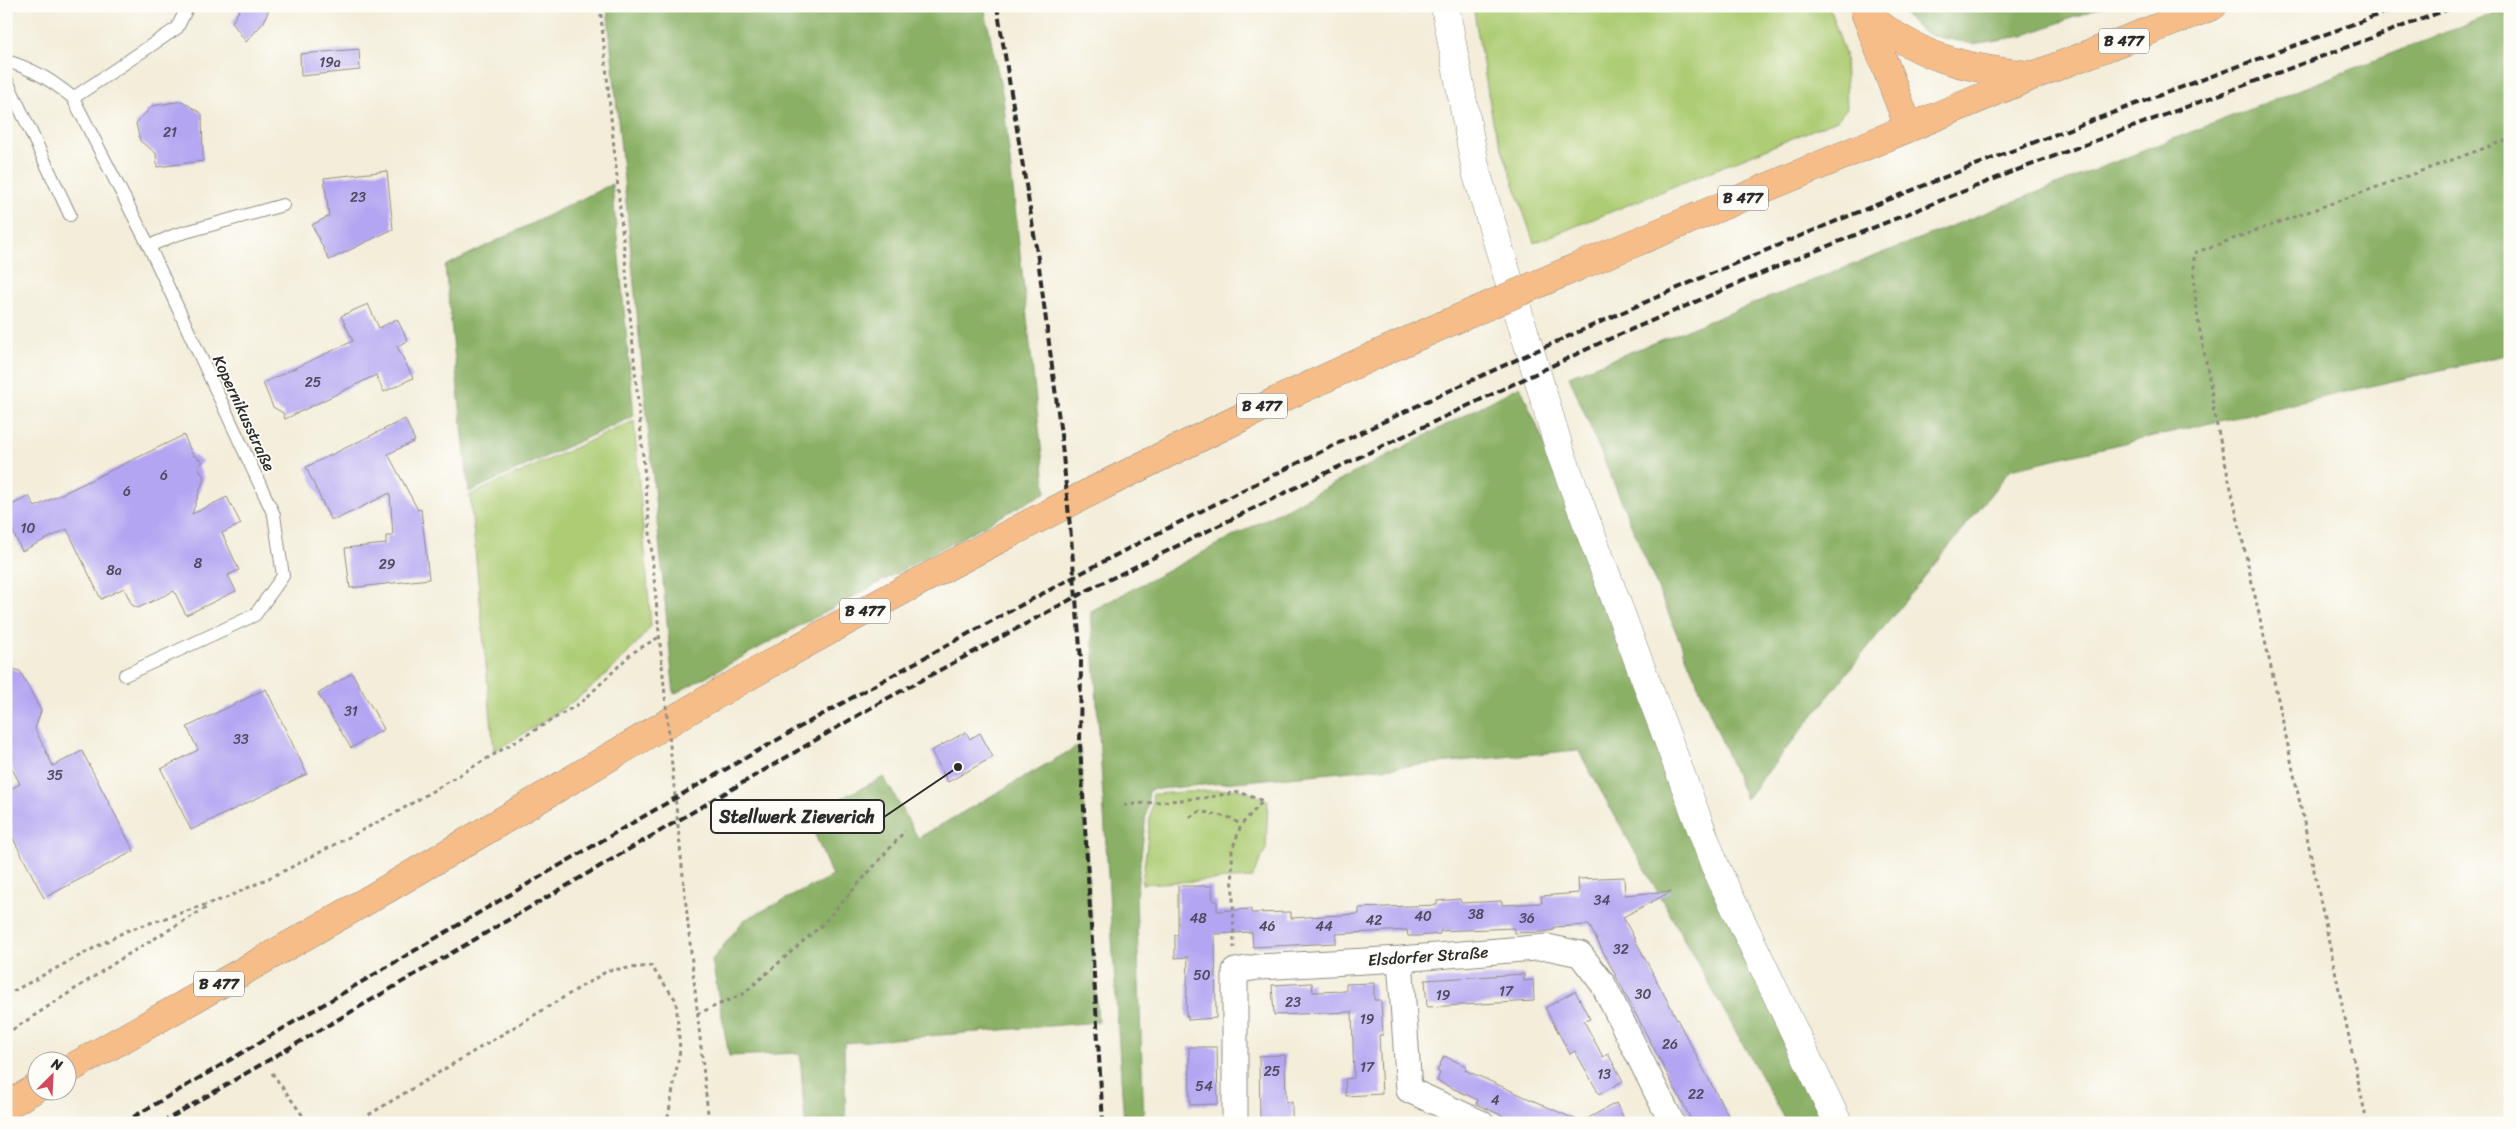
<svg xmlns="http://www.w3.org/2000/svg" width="2516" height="1129" font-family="Sriracha,sans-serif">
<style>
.green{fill:#adcc73;stroke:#6c7c4f}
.forest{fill:#8ab065;stroke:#5a6e48}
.building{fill:#b4a5f2}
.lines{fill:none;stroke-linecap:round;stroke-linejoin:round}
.service-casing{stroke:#8f8c82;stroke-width:14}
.minor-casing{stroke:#8f8c82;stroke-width:27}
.tertiary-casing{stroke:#8f8c82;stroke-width:29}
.primary-casing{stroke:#8f8c82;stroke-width:29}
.path{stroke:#8f8c82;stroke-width:3;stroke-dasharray:4 4;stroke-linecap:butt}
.service{stroke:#fff;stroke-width:12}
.minor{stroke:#fff;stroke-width:25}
.tertiary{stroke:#fff;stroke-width:28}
.primary{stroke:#f7bd88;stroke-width:28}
.rail{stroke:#2b2b2b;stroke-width:4;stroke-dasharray:8 4;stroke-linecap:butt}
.primary-bridge-casing{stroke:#8f8c82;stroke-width:29;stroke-linecap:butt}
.path-bridge{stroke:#8f8c82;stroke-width:3;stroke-dasharray:4 4;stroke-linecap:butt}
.primary-bridge{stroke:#f7bd88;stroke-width:28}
.labels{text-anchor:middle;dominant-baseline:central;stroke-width:4;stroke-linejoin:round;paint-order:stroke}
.number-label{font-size:14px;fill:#4d4a5d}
.shield{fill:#fdfcf7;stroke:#6a6a68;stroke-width:1}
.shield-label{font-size:15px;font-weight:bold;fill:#2b2b2b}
.street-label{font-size:16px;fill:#2b2b2b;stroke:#fdfcf7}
.leader{fill:none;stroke:#2b2b2b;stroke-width:2}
.callout-dot{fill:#2b2b2b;stroke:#fdfcf7;stroke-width:2}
.callout{fill:#fdfcf7;stroke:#2b2b2b;stroke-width:2}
.callout-label{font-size:18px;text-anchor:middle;font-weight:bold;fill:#2b2b2b}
</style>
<rect width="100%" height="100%" fill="#fdfcf7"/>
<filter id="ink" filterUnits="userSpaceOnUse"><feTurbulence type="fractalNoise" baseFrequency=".02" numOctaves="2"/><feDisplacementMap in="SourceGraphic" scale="10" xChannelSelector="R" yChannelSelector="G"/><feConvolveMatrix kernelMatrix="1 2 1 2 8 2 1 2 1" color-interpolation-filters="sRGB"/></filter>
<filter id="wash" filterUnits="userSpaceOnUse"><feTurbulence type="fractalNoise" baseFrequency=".0096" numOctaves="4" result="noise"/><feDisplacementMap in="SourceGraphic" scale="20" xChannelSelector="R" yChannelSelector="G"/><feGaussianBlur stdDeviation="1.12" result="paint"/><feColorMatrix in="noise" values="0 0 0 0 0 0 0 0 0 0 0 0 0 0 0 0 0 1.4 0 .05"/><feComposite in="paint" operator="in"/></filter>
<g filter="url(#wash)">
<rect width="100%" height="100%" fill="#f3edd9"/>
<path class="green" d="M 1473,6 L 1829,6 L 1845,54 L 1847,108 L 1837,120 L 1534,243 L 1493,122 Z
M 634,421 L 651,626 C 606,684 557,715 494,751 L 470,495 Z
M 1238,789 L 1268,800 L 1266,849 L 1252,878 L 1142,884 L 1153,794 Z"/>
<path class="forest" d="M 607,6 L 984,6 L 1003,97 L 1046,492 L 674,694 Z
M 1896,6 L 2104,6 L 2023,36 L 1973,44 L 1924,34 Z
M 2510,7 L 2510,354 L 2011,469 L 1746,799 L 1569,376 Z
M 612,184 L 634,416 L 469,492 L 445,266 Z
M 1520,386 L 1833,1123 L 1787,1123 L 1578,750 L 1149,790 L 1136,896 L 1144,1123 L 1124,1123 L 1091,611 Z
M 1080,745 L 1098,1022 L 844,1043 L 846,1123 L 805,1123 L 800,1053 L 729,1056 L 712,960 L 744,920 L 832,876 L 807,815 L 884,777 L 918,838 Z"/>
<g id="blocks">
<path class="building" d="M 242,6 L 270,6 L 264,22 L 246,42 L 232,22 Z
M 359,49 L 360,70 L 301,76 L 300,54 Z
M 182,101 L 202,114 L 203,161 L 157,167 L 156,153 L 140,141 L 136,123 L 152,106 Z
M 387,171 L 393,229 L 329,260 L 312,225 L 329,216 L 324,178 Z
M 368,304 L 379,328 L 397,319 L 408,341 L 397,346 L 413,378 L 384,392 L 376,375 L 285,419 L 283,413 L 273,407 L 263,383 L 353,341 L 341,316 Z
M 405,419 L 415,441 L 388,454 L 418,510 L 421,509 L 429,579 L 350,588 L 345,548 L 386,544 L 386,536 L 393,536 L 390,493 L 337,519 L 330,519 L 306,467 Z
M 184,435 L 192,454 L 203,462 L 198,466 L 204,478 L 192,514 L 227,497 L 241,524 L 222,533 L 239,570 L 228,575 L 236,591 L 186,615 L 174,591 L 138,608 L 132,605 L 124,588 L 101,599 L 67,529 L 22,551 L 6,518 L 6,508 L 29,496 L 35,507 Z
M 6,667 L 20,671 L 41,711 L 35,729 L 53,766 L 82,751 L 134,851 L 44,898 L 6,825 L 6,791 L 20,784 L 6,757 Z
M 352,673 L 384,729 L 351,748 L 318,694 Z
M 266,689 L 307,774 L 191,830 L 161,769 L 198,750 L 187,727 Z
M 966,732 L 970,739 L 980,733 L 993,757 L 948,782 L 931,751 Z
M 1624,877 L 1625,895 L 1672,891 L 1623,917 L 1732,1123 L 1693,1123 L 1589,925 L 1554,927 L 1554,930 L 1543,932 L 1514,933 L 1514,928 L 1440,931 L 1440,934 L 1418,936 L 1408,936 L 1407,930 L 1336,934 L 1336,943 L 1253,947 L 1252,932 L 1215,934 L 1216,1018 L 1188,1020 L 1188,1016 L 1186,1016 L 1188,957 L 1175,958 L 1175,935 L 1178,935 L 1178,886 L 1212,886 L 1213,901 L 1217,901 L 1217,911 L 1251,909 L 1251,913 L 1291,912 L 1291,918 L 1359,914 L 1359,908 L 1437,905 L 1437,901 L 1460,899 L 1461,903 L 1502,901 L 1502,905 L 1542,903 L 1541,896 L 1579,893 L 1578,879 Z
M 1524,974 L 1524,981 L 1533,980 L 1534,1001 L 1427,1007 L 1425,980 Z
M 1312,983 L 1313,992 L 1346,991 L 1346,984 L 1374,983 L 1374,1000 L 1381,1000 L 1383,1035 L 1379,1035 L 1382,1094 L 1346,1096 L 1345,1079 L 1354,1078 L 1352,1012 L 1274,1015 L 1272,985 Z
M 1575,991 L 1590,1019 L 1584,1021 L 1603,1057 L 1608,1054 L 1623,1081 L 1599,1094 L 1575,1051 L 1570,1054 L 1545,1008 Z
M 1189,1047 L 1217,1047 L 1218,1104 L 1190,1105 Z
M 1285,1055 L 1286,1102 L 1292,1102 L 1292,1123 L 1260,1123 L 1259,1056 Z
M 1444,1056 L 1466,1066 L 1465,1070 L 1581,1122 L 1616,1103 L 1626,1123 L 1519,1123 L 1476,1104 L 1478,1100 L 1437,1081 L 1440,1073 L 1437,1071 Z"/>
</g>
</g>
<g filter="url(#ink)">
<use href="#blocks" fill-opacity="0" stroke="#8f8c82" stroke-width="1"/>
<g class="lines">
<g class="service-casing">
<path id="service" d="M 6,61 C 32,68 53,81 73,98 L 177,28 L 188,6
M 6,79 L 70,215
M 73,98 L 149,246 L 274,515 L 283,576 L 255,615 L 125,675
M 149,246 L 175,235 L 283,205"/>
</g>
<g class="minor-casing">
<path id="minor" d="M 1400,959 L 1409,1090 L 1481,1123
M 1235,1123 L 1235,971 L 1258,967 L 1400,959 L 1547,947 L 1580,954 L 1603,984 L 1672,1123"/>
</g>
<g class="tertiary-casing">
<path id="tertiary" d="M 1445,6 L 1476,171 L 1560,451 L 1715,866 L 1838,1123"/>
</g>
<g class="primary-casing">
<path id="primary" d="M 1865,13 C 1917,57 1964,69 2031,75
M 1866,15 L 1909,128
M 1577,267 L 2035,75 L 2213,6
M 68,1070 C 170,1012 273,955 375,896 C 549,794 721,688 898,593 C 1075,497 1256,407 1441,326
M 6,1106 L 38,1087"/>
</g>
<path class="path" d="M 600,6 L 625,259 L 662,665
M 1124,805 L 1203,798 L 1239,792 L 1263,801 L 1241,825 L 1232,850 L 1234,948
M 1190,817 L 1200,811 L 1231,818 L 1241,825
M 684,886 L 709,1123
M 6,995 L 126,931 L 226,898 L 284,871 L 399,811 L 582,702 L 632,653 L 659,637
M 697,1014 L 743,994 L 823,924 L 905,831
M 6,1034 L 127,955 L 209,906
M 272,1073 L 308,1123
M 355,1123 L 609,970 L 651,966 L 676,1000 L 680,1050 L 667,1123
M 2367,1123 L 2280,708 L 2213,408 C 2211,381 2205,357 2200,331 C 2195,305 2194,279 2194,253 L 2510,139"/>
<use href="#service" class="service"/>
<use href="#minor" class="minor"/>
<use href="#tertiary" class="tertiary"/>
<use href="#primary" class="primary"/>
<path class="rail" d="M 997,6 L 1038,259 L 1061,435 L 1071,537 L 1081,660 L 1080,745 L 1103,1123
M 123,1123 C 512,894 898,658 1304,460 C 1495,367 1690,280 1888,200 C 2057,131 2230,70 2402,6
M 161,1123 L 879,703 L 1090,589 L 1309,481 L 1600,343 L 1788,262 L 2009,173 L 2457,6"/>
<g class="primary-bridge-casing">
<path id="primary-bridge" d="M 1441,326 L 1577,267"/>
</g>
<path class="path-bridge" d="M 662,665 L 684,886"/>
<use href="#primary-bridge" class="primary-bridge"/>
</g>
</g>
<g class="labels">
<g class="number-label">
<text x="330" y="62">19a</text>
<text x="170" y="132">21</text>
<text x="358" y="197">23</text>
<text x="313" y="382">25</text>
<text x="164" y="475">6</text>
<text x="127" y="491">6</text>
<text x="28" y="528">10</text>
<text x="198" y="563">8</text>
<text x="387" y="564">29</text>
<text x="114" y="570">8a</text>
<text x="351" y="711">31</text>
<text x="241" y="739">33</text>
<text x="55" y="775">35</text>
<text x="1602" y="900">34</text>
<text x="1476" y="914">38</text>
<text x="1423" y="916">40</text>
<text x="1198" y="918">48</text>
<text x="1527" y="918">36</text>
<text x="1374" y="920">42</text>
<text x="1267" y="926">46</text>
<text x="1324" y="926">44</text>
<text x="1621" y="949">32</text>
<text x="1202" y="975">50</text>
<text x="1506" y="991">17</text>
<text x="1643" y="994">30</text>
<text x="1443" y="995">19</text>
<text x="1293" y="1002">23</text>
<text x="1367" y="1019">19</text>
<text x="1670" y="1044">26</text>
<text x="1367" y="1067">17</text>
<text x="1272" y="1071">25</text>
<text x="1604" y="1074">13</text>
<text x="1204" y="1086">54</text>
<text x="1696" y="1094">22</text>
<text x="1495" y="1100">4</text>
</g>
<g class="shield">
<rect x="2099" y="28.5" width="50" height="25" rx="4"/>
<rect x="1718" y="185.5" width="50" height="25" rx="4"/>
<rect x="1237" y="393.5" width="50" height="25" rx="4"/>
<rect x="840" y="598.5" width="50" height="25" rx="4"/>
<rect x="194" y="971.5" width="50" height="25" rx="4"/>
</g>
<g class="shield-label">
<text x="2124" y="41">B 477</text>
<text x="1743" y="198">B 477</text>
<text x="1262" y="406">B 477</text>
<text x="865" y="611">B 477</text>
<text x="219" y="984">B 477</text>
</g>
<g class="street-label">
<text transform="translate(244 413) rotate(65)">Kopernikusstraße</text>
<text transform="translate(1428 956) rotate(-4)">Elsdorfer Straße</text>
</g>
</g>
<path class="leader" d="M958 767L884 817"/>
<circle class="callout-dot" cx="958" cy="767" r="5"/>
<rect class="callout" x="711" y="800" width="173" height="33" rx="5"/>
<g class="callout-label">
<text x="797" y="823">Stellwerk Zieverich</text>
</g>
<rect width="2516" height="1129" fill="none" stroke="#fdfcf7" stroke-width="25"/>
<g transform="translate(52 1076) rotate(24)"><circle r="24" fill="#fdfcf7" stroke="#a9a8a5"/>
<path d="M0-4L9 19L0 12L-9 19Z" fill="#d1495b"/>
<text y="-8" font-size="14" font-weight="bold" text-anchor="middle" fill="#2b2b2b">N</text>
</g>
</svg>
